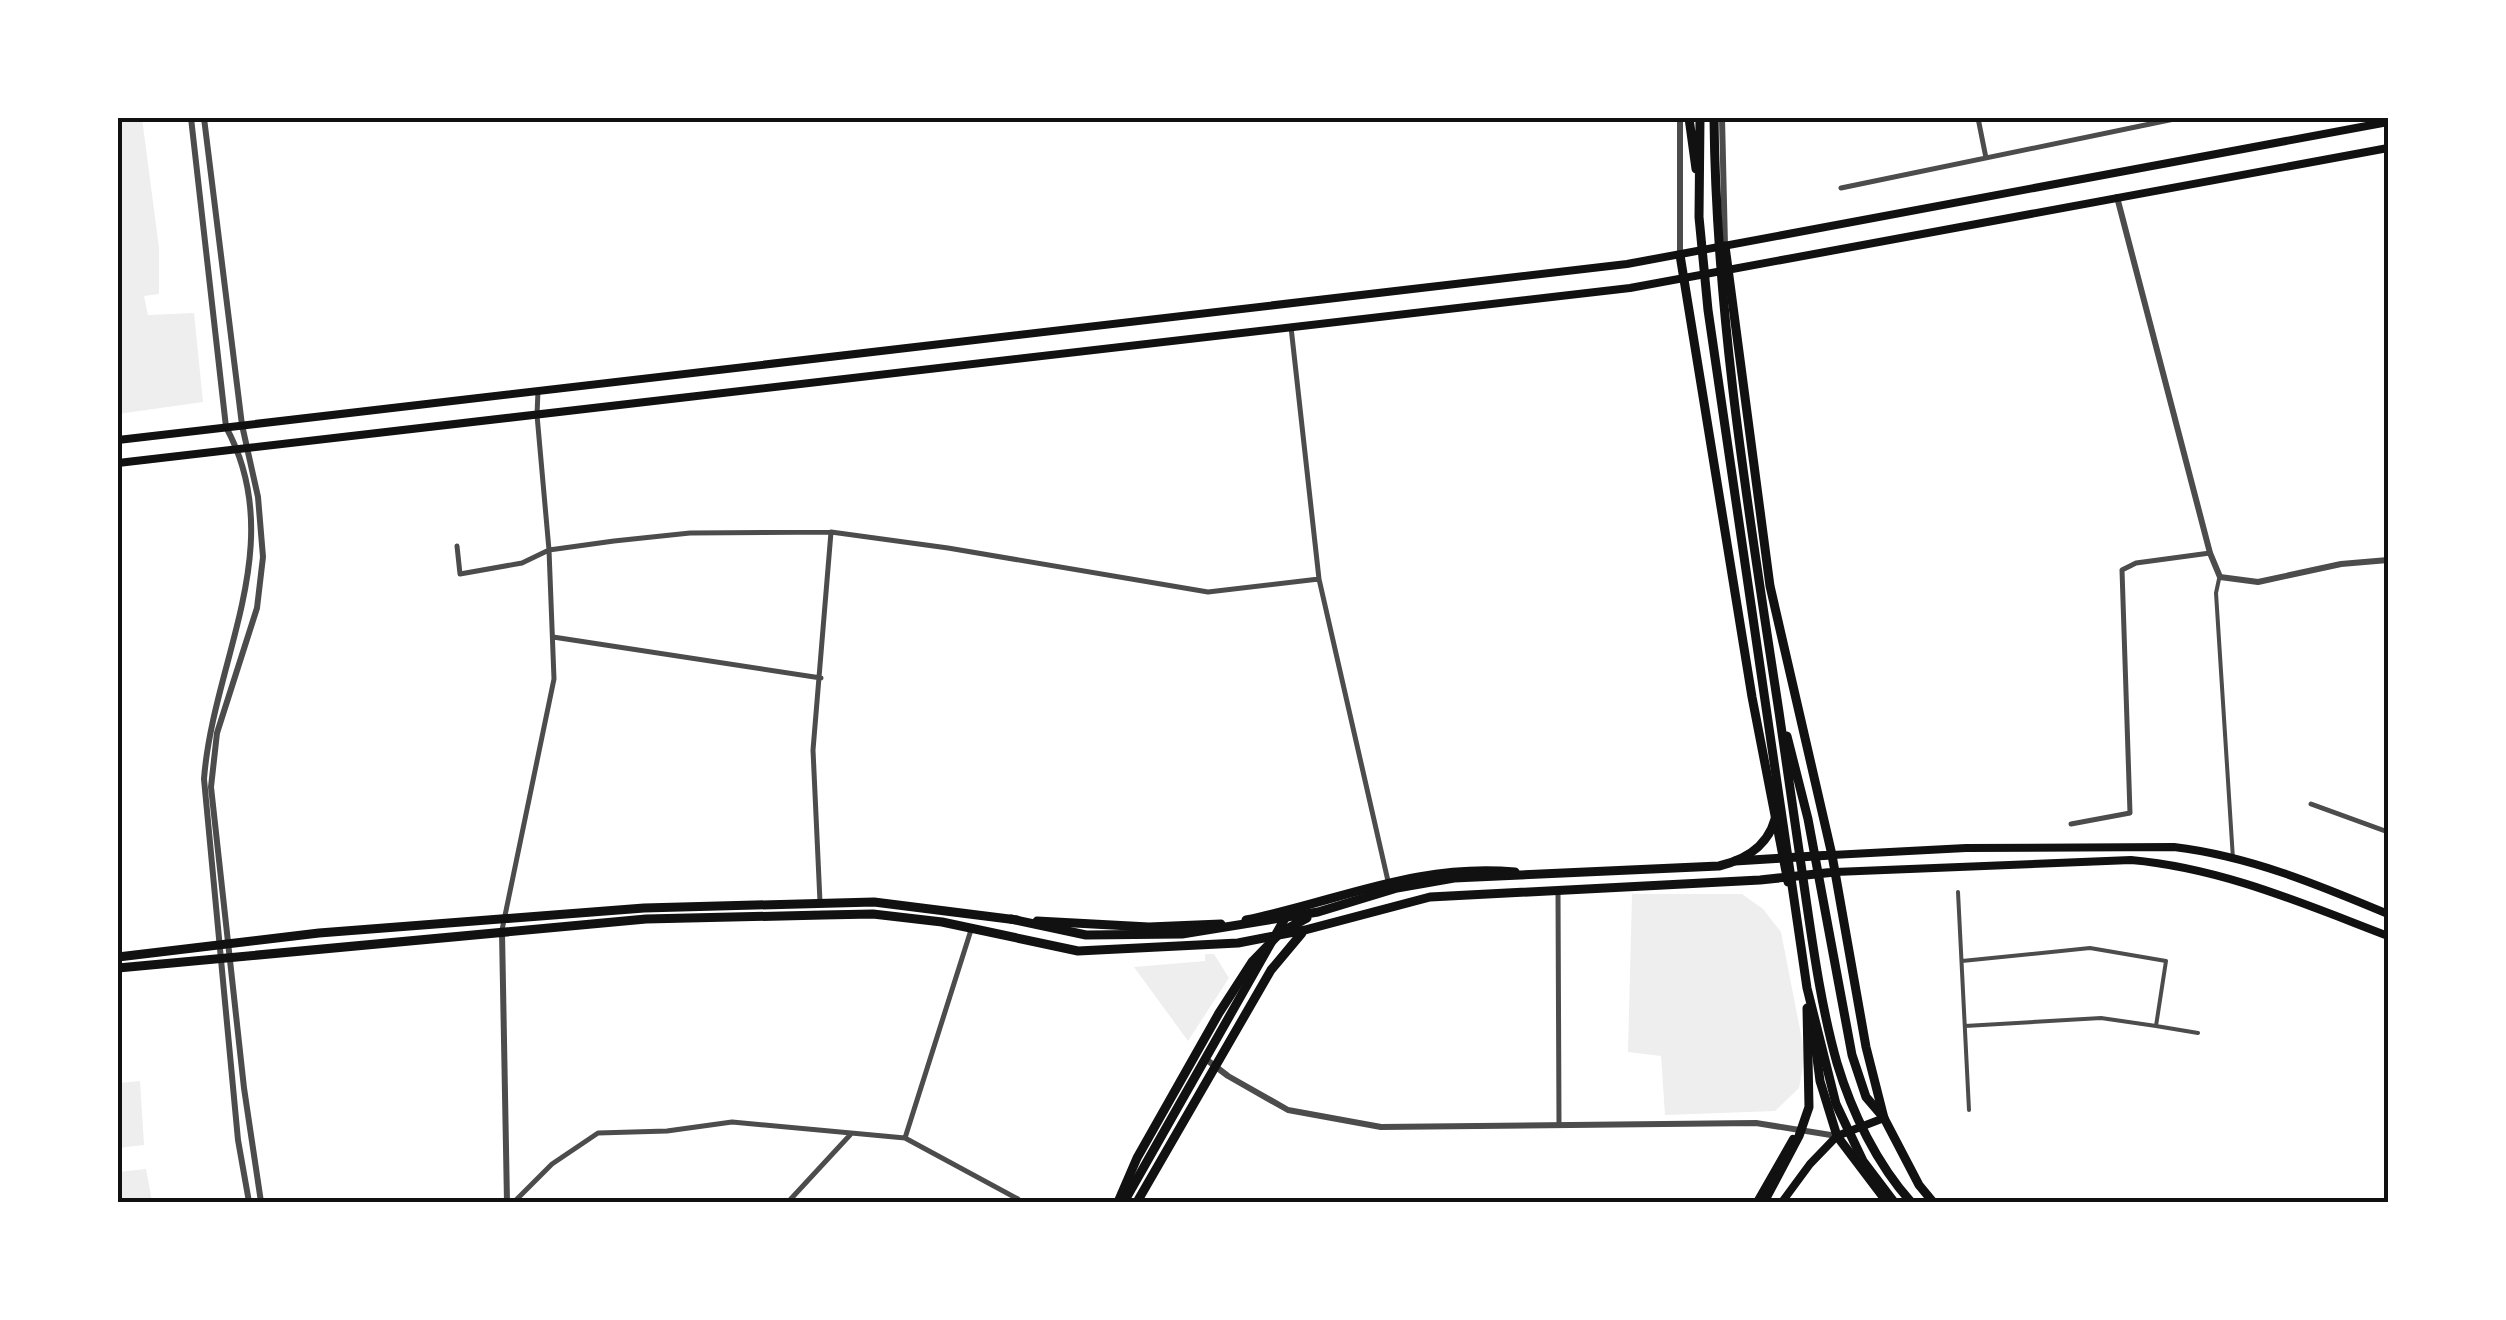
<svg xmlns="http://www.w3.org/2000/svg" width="2506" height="1320" font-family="'Titillium Web',sans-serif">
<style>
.green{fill:#eee}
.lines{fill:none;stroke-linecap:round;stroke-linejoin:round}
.pedestrian{stroke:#4c4c4c;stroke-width:4}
.minor{stroke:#4c4c4c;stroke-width:5}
.tertiary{stroke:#4c4c4c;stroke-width:6}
.secondary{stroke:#111;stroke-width:8}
.primary{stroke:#111;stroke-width:9}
.trunk{stroke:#111;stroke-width:9}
.neatline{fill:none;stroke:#111;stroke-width:4}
</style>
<rect width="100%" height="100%" fill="#fff"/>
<path class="green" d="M 118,118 L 142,118 L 159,248 L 159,294 L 144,296 L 148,315 L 194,313 L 203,402 L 118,414 Z
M 1632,894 L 1742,894 L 1763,909 L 1781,932 L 1805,1055 L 1799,1088 L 1775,1111 L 1665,1115 L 1661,1056 L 1628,1052 Z
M 1205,954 L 1214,954 L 1229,978 L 1188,1041 L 1134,967 L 1205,961 Z
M 140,1081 L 144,1145 L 118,1148 L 118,1083 Z
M 146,1169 L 152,1201 L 118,1202 L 118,1172 Z"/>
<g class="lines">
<path class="pedestrian" d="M 2219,579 L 2216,593 L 2233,859
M 1958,892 L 1969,1110
M 1962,961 L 2090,948 L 2166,961 L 2156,1026 L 2101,1018 L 1965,1026
M 2156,1026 L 2198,1033"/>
<path class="minor" d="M 1978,118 L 1986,158
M 1841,188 L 2179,118
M 1291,327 L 1319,579 L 1388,881
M 457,546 L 460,574 L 522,563 L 549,550 L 614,541 L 690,533 L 831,532 L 948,548 L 1208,592 L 1319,579
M 553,637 L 821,678
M 2311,804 L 2388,832
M 2071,824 L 2130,813 L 2122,570 L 2136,563 L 2210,553
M 1558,891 L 1559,1125
M 820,902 L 813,750 L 831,532
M 502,930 L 554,679 L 549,550 L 537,415 L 538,391
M 905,1138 L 971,930
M 514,1202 L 552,1164 L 598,1133 L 667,1131 L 732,1122 L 905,1138 L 1018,1199
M 788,1202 L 850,1135
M 1025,1202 L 1026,1202"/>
<path class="tertiary" d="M 191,118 L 226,427 C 290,545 213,660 204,779 L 238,1140 L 249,1202
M 204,118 L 242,425 L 258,497 L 263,557 L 257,608 L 217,733 L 211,787 L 244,1088 L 261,1202
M 1680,118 L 1680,255
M 1722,118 L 1725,246
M 2117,197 L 2210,553 L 2220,577 L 2258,582 L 2341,564 L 2388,560
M 502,932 L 507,1202
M 1207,1060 L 1228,1076 L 1288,1110 L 1381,1127 L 1756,1123 L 1837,1136"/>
<path class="secondary" d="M 118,440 L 1627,264 L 2388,122
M 118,463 L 1630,288 L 2388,148
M 1832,855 L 1966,848 L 2174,847 C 2249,856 2319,885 2388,914
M 1835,872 L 2131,860 C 2222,868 2304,904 2388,936
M 1757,1202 L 1793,1139
M 1782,1202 L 1810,1164 L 1837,1136 L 1884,1118"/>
<path class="primary" d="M 1725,246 L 1770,586 L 1832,855 L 1866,1047 L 1884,1118 L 1919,1185 L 1933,1202
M 1680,255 L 1752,697 L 1788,882
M 1735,861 L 1832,855
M 1246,920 C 1339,901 1417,863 1515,872
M 1037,921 L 1149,927 L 1221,924
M 118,957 L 319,933 L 644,908 L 874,902 L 1017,920
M 118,968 L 646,919 L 823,915 L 873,914 L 942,922 L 1078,951 L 1238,943 L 1305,930 L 1430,897 L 1760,880 L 1835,872
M 1812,1020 L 1820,1081 L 1837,1136 L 1887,1202
M 1124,1202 L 1288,913
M 1137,1202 L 1271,970 L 1302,933"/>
<path class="trunk" d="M 1689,118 L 1696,169
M 1700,118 L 1699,217 L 1708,310 L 1807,988 L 1836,1104 L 1863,1161 L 1894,1202
M 1714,118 C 1716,318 1749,514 1779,712 C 1788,774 1797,837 1806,899 C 1814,954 1822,1010 1837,1063 C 1852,1113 1877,1164 1911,1202
M 1787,736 L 1808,819 L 1852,1055 L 1866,1097 L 1884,1118
M 1011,919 L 1086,935 L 1182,934 L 1318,912 L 1397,888 L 1454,878 L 1719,866 C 1749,859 1773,842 1777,809
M 1118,1202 L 1137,1158 L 1219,1013 L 1252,962 L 1281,932 L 1307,918
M 1764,1202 L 1799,1136 L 1809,1107 L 1807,1008"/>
</g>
<rect width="2506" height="1320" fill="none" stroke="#ffffff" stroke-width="240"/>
<rect x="120" y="120" width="2266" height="1080" class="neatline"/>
</svg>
